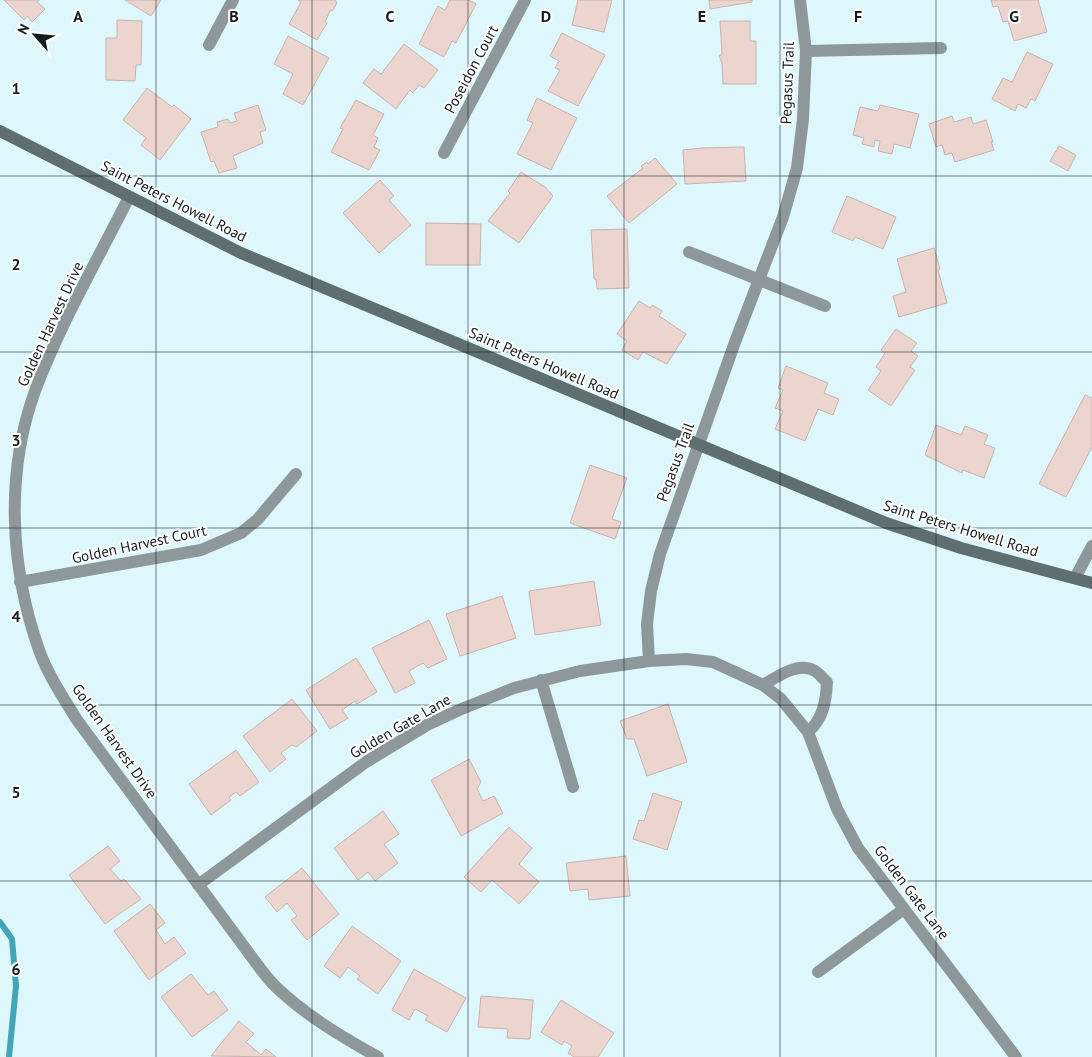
<svg xmlns="http://www.w3.org/2000/svg" width="1092" height="1057" font-family="'PT Sans',sans-serif">
<style>
.lines{fill:none;stroke-linecap:round;stroke-linejoin:round}
.stream{stroke:#43a6b8;stroke-width:6}
.building{fill:#edd5cf;stroke:#c9b2ad}
.street{stroke:#8e989a;stroke-width:12}
.secondary{stroke:#5e6e71;stroke-width:12}
.grid{fill:none;stroke:#141d1f;stroke-width:1;stroke-opacity:0.55}
.labels{text-anchor:middle;dominant-baseline:central;stroke-width:4;stroke-linejoin:round;paint-order:stroke}
.street-label{font-size:15px;fill:#141d1f;stroke:#fff}
.grid-label{font-size:16px;text-anchor:middle;font-weight:bold;fill:#141d1f;stroke:#fff;stroke-width:4;stroke-linejoin:round;paint-order:stroke}
</style>
<rect width="100%" height="100%" fill="#ddf7fd"/>
<g class="lines">
<path class="stream" d="M 0,922 L 12,939 L 16,986 L 9,1057"/>
</g>
<path class="building" d="M 4,0 L 39,0 L 37,2 L 45,9 L 32,22 L 27,16 L 24,20 Z
M 125,0 L 161,0 L 151,16 Z
M 298,0 L 335,0 L 337,3 L 333,10 L 330,11 L 325,22 L 327,23 L 317,40 L 289,24 L 301,2 Z
M 450,0 L 469,0 L 476,4 L 456,43 L 452,41 L 444,57 L 419,44 L 438,6 L 445,10 Z
M 578,0 L 612,0 L 604,32 L 572,25 Z
M 709,0 L 752,0 L 752,2 L 710,9 Z
M 991,0 L 1038,0 L 1047,32 L 1014,41 L 1008,21 L 1003,22 L 998,6 L 993,7 Z
M 117,20 L 142,21 L 141,65 L 136,65 L 135,81 L 106,80 L 106,38 L 117,38 Z
M 720,21 L 750,21 L 750,41 L 756,41 L 756,84 L 723,84 L 722,63 L 719,56 L 722,54 Z
M 562,33 L 605,55 L 578,106 L 548,91 L 560,70 L 555,68 L 559,61 L 550,56 Z
M 288,36 L 329,58 L 303,105 L 283,94 L 293,74 L 274,64 Z
M 404,44 L 438,70 L 424,88 L 419,85 L 413,93 L 410,90 L 396,109 L 363,83 L 374,69 L 381,74 Z
M 1027,52 L 1053,64 L 1035,101 L 1031,99 L 1026,108 L 1018,104 L 1015,111 L 992,99 L 1003,78 L 1012,82 Z
M 147,88 L 172,107 L 174,105 L 191,119 L 160,160 L 141,145 L 146,138 L 123,120 Z
M 537,98 L 577,118 L 551,170 L 517,154 L 533,123 L 527,120 Z
M 356,100 L 384,114 L 373,135 L 378,138 L 374,147 L 380,150 L 369,170 L 331,152 L 343,129 L 340,128 Z
M 258,105 L 266,130 L 260,132 L 263,143 L 233,156 L 237,168 L 219,173 L 214,161 L 211,162 L 201,132 L 218,127 L 217,122 L 228,119 L 230,123 L 237,121 L 234,113 Z
M 880,105 L 919,114 L 910,148 L 894,144 L 892,154 L 878,151 L 880,141 L 875,140 L 874,147 L 862,144 L 864,138 L 853,135 L 860,107 L 878,111 Z
M 952,116 L 954,122 L 971,117 L 973,124 L 986,120 L 993,142 L 991,142 L 994,150 L 955,162 L 952,153 L 945,155 L 942,145 L 936,147 L 929,124 Z
M 1059,146 L 1076,155 L 1068,171 L 1050,161 Z
M 744,147 L 746,181 L 685,184 L 683,150 L 702,148 Z
M 655,158 L 677,184 L 629,223 L 607,196 L 643,168 L 641,166 L 647,162 L 648,164 Z
M 521,172 L 545,187 L 553,196 L 519,243 L 488,221 L 510,193 L 508,191 Z
M 380,180 L 394,196 L 389,200 L 411,225 L 379,253 L 343,213 Z
M 847,196 L 896,217 L 883,249 L 855,237 L 853,241 L 832,232 Z
M 426,223 L 481,224 L 480,265 L 426,265 Z
M 627,229 L 629,288 L 597,289 L 596,279 L 594,279 L 591,230 Z
M 934,248 L 940,269 L 938,270 L 947,303 L 899,317 L 893,296 L 906,292 L 897,259 Z
M 639,301 L 650,308 L 652,305 L 662,311 L 659,316 L 686,334 L 667,364 L 643,352 L 638,360 L 622,350 L 627,341 L 617,334 Z
M 896,329 L 917,343 L 911,351 L 918,356 L 910,367 L 915,370 L 891,406 L 868,390 L 881,371 L 876,367 L 885,353 L 881,350 Z
M 786,366 L 828,383 L 824,393 L 839,399 L 833,415 L 818,409 L 805,441 L 775,429 L 783,411 L 775,408 L 783,390 L 778,388 Z
M 1085,395 L 1092,398 L 1092,447 L 1066,497 L 1039,484 Z
M 936,425 L 961,435 L 965,426 L 988,435 L 984,444 L 995,448 L 984,478 L 963,470 L 962,473 L 925,455 Z
M 590,465 L 627,478 L 612,519 L 621,522 L 615,539 L 570,523 Z
M 594,581 L 601,625 L 535,635 L 529,591 Z
M 502,596 L 516,638 L 460,656 L 446,614 Z
M 429,620 L 447,659 L 428,668 L 423,663 L 409,671 L 415,683 L 395,693 L 372,648 Z
M 356,658 L 377,692 L 357,704 L 355,701 L 342,710 L 348,718 L 330,729 L 306,690 Z
M 292,699 L 317,731 L 296,747 L 292,745 L 281,753 L 286,759 L 270,772 L 243,736 Z
M 668,704 L 687,762 L 647,776 L 634,739 L 627,739 L 620,721 Z
M 236,750 L 259,782 L 240,796 L 236,792 L 229,797 L 231,800 L 211,815 L 189,784 Z
M 469,759 L 481,782 L 477,789 L 483,801 L 494,796 L 503,813 L 461,836 L 431,780 Z
M 653,793 L 682,802 L 667,850 L 633,839 L 639,820 L 644,821 Z
M 383,811 L 399,834 L 384,844 L 398,863 L 375,881 L 368,872 L 358,880 L 334,848 Z
M 509,827 L 532,848 L 519,864 L 539,882 L 519,904 L 492,880 L 481,892 L 464,877 Z
M 108,846 L 120,861 L 110,869 L 121,881 L 124,879 L 141,899 L 105,924 L 69,875 Z
M 626,856 L 630,896 L 589,900 L 588,889 L 570,891 L 566,863 Z
M 302,868 L 339,914 L 307,940 L 291,920 L 297,916 L 287,903 L 277,912 L 265,897 Z
M 150,904 L 165,923 L 156,930 L 165,944 L 174,937 L 186,953 L 149,980 L 114,931 Z
M 352,926 L 401,961 L 378,994 L 357,979 L 360,976 L 348,967 L 340,978 L 324,966 Z
M 414,969 L 466,998 L 447,1032 L 425,1020 L 428,1016 L 415,1009 L 409,1020 L 392,1010 Z
M 191,974 L 208,995 L 214,991 L 228,1010 L 192,1037 L 161,997 Z
M 481,996 L 533,1000 L 530,1039 L 507,1038 L 508,1029 L 478,1027 Z
M 561,1000 L 614,1033 L 598,1057 L 574,1057 L 568,1053 L 572,1046 L 564,1041 L 562,1045 L 541,1032 Z
M 239,1021 L 254,1034 L 246,1042 L 261,1055 L 266,1049 L 276,1057 L 211,1056 Z"/>
<g class="lines">
<path class="street" d="M 209,45 L 233,0
M 806,51 L 941,48
M 444,153 L 525,0
M 129,197 C 97,261 60,324 35,391 C 5,474 10,567 39,650 C 48,675 63,697 77,720 L 248,952 C 257,964 265,976 275,986 C 305,1015 342,1037 378,1057
M 689,252 L 825,306
M 1075,578 L 1092,546
M 20,582 L 201,550 L 241,533 L 257,520 L 296,474
M 649,661 L 647,624 L 651,591 L 660,554 L 735,342 L 783,217 L 797,168 L 803,119 L 806,51 L 800,0
M 541,680 L 573,787
M 763,685 C 777,677 798,661 815,671 C 819,673 823,679 827,682 C 826,702 823,719 808,732
M 198,885 L 366,762 L 427,725 L 459,710 L 514,688 L 580,671 L 649,661 L 686,659 L 713,662 L 763,685 L 781,699 L 808,732 L 837,809 L 858,848 L 1016,1057
M 818,972 L 904,909"/>
<path class="secondary" d="M 0,131 L 241,253 L 886,523 L 961,548 L 1092,583"/>
</g>
<path class="grid" d="M 156,0 L 156,1057M 312,0 L 312,1057M 468,0 L 468,1057M 624,0 L 624,1057M 780,0 L 780,1057M 936,0 L 936,1057M 0,176 L 1092,176M 0,352 L 1092,352M 0,528 L 1092,528M 0,705 L 1092,705M 0,881 L 1092,881"/>
<g class="labels">
<g class="street-label">
<text transform="translate(471 69) rotate(-62)">Poseidon Court</text>
<text transform="translate(787 83) rotate(-88)">Pegasus Trail</text>
<text transform="translate(174 201) rotate(27)">Saint Peters Howell Road</text>
<text transform="translate(50 324) rotate(-65)">Golden Harvest Drive</text>
<text transform="translate(544 363) rotate(23)">Saint Peters Howell Road</text>
<text transform="translate(675 462) rotate(-70)">Pegasus Trail</text>
<text transform="translate(961 528) rotate(17)">Saint Peters Howell Road</text>
<text transform="translate(139 544) rotate(-12)">Golden Harvest Court</text>
<text transform="translate(400 726) rotate(-30)">Golden Gate Lane</text>
<text transform="translate(115 741) rotate(55)">Golden Harvest Drive</text>
<text transform="translate(912 892) rotate(53)">Golden Gate Lane</text>
</g>
</g>
<g class="grid-label">
<text x="78" y="22">A</text>
<text x="234" y="22">B</text>
<text x="390" y="22">C</text>
<text x="546" y="22">D</text>
<text x="702" y="22">E</text>
<text x="858" y="22">F</text>
<text x="1014" y="22">G</text>
<text x="16" y="94">1</text>
<text x="16" y="270">2</text>
<text x="16" y="446">3</text>
<text x="16" y="622">4</text>
<text x="16" y="798">5</text>
<text x="16" y="975">6</text>
</g>
<g transform="translate(35 35) rotate(297)" stroke="#ffffff" stroke-width="4" paint-order="stroke">
<path d="M0-4L9 19L0 12L-9 19Z" fill="#141d1f"/>
<text y="-8" font-size="14" font-weight="bold" text-anchor="middle" fill="#141d1f">N</text>
</g>
</svg>
